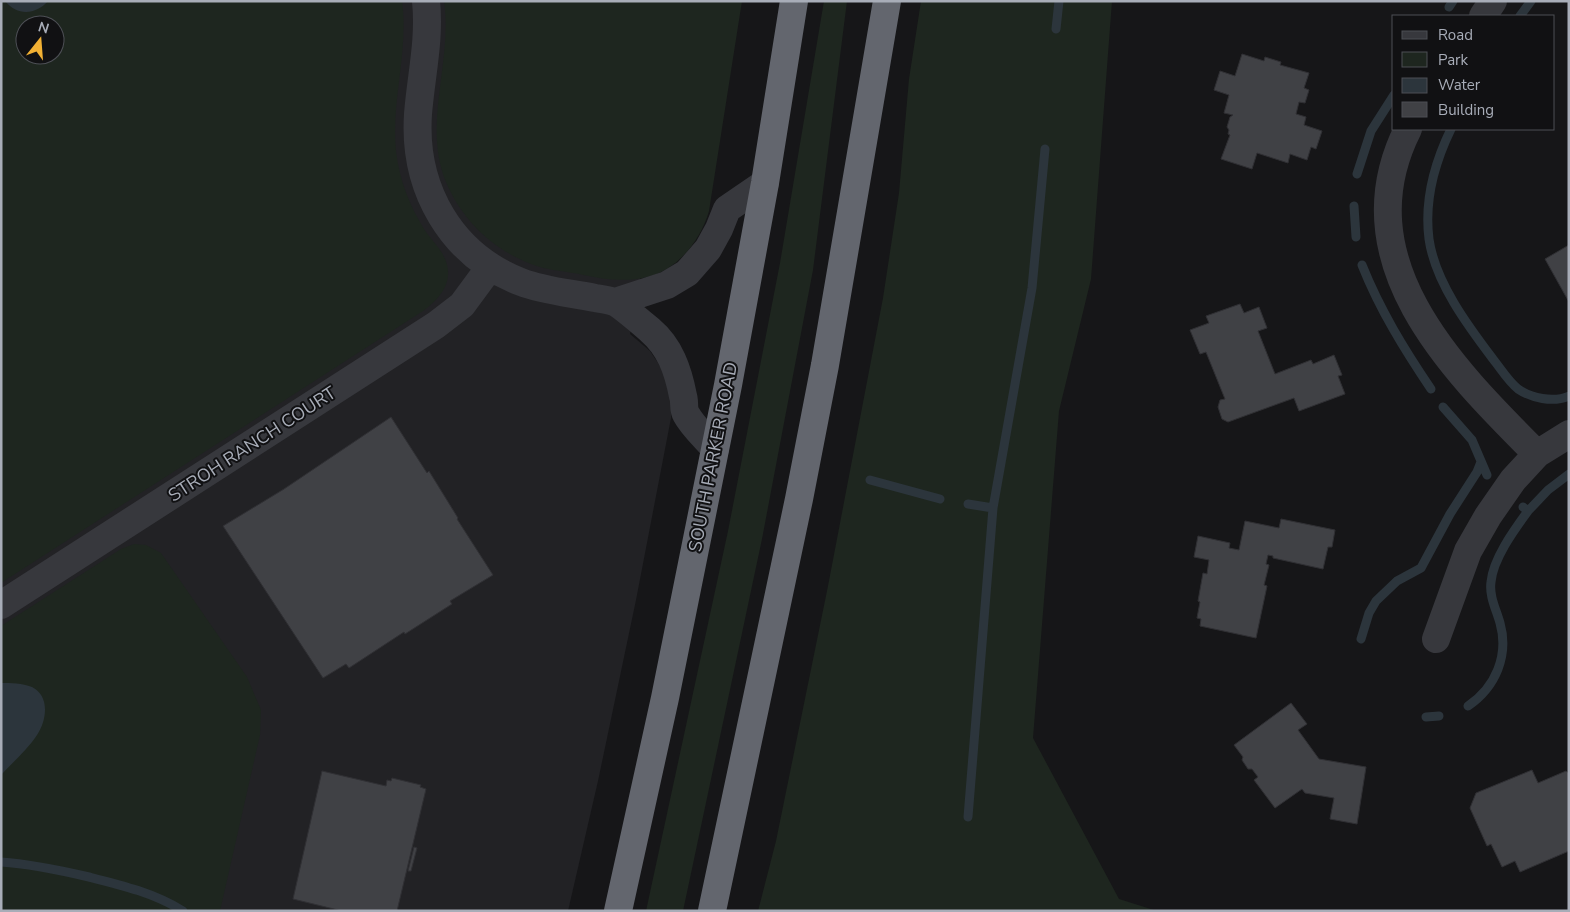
<svg xmlns="http://www.w3.org/2000/svg" width="1570" height="912" font-family="'Nunito Sans',sans-serif">
<style>
.built{fill:#222225;fill-rule:evenodd}
.green{fill:#1e261f;fill-rule:evenodd}
.water{fill:#2c353c}
.lines{fill:none;stroke-linecap:round;stroke-linejoin:round}
.stream{stroke:#2c353c;stroke-width:9}
.building{fill:#404145;stroke:#303034}
.minor{stroke:#37383d;stroke-width:28}
.highway{stroke:#63666e;stroke-width:28}
.labels{text-anchor:middle;dominant-baseline:central;stroke-width:4;stroke-linejoin:round;paint-order:stroke}
.street-label{font-size:18px;fill:#a8adb8;stroke:#111113}
</style>
<rect width="100%" height="100%" fill="#161618"/>
<path class="built" d="M 1,1 L 686,1 L 644,268 L 640,279 L 630,334 L 650,351 L 664,372 L 671,396 L 671,418 L 636,600 L 598,781 L 568,911 L 1,911 ZM 25,25 L 55,25 L 55,55 L 25,55 Z"/>
<path class="green" d="M 1,1 L 402,1 C 410,58 385,116 400,173 C 405,193 413,211 424,229 C 429,237 437,245 442,253 C 457,278 442,297 423,311 L 1,583 ZM 25,25 L 55,25 L 55,55 L 25,55 Z
M 444,1 L 742,1 L 709,211 C 700,242 676,272 643,278 C 622,282 600,279 579,274 C 563,271 546,270 531,264 C 492,249 462,220 446,182 C 422,124 453,61 444,1 Z
M 824,1 L 847,1 L 813,270 L 762,539 L 683,911 L 646,911 L 728,531 L 780,263 Z
M 921,1 L 1112,1 L 1091,279 L 1059,411 L 1033,738 L 1119,899 L 1157,911 L 758,911 L 776,841 L 828,586 L 883,298 L 899,193 L 909,79 Z
M 134,544 L 146,545 L 161,553 L 247,677 L 261,710 L 260,735 L 220,911 L 1,911 L 1,626 L 121,549 Z"/>
<path class="water" d="M 5,1 L 48,1 C 36,15 17,16 5,1 Z
M 1,683 C 11,683 22,683 32,687 C 50,696 47,720 37,735 C 28,749 13,762 1,775 Z"/>
<g class="lines">
<path class="stream" d="M 1449,7 L 1453,1
M 1520,16 L 1531,1
M 1056,29 L 1059,1
M 1451,129 C 1434,164 1424,200 1429,239 C 1435,282 1468,326 1493,359 C 1501,369 1508,381 1518,389 C 1531,398 1553,403 1569,396
M 1357,174 L 1371,131 L 1394,95
M 1354,206 L 1356,237
M 1362,265 C 1380,310 1404,349 1431,389
M 1443,407 L 1472,440 L 1487,475
M 870,480 L 940,499
M 968,504 L 993,508
M 1528,511 L 1548,490 L 1569,474
M 1361,639 L 1369,613 L 1376,601 L 1397,581 L 1421,568 L 1450,514 L 1477,472 L 1481,462
M 1468,706 C 1496,687 1509,655 1500,623 C 1496,609 1489,596 1491,582 C 1493,559 1514,530 1528,511 L 1523,507
M 1426,717 L 1439,716
M 968,817 L 993,508 L 1032,288 L 1045,149
M 1,862 C 31,864 59,870 89,877 C 121,885 154,893 183,911"/>
</g>
<path class="building" d="M 1242,54 L 1264,61 L 1265,57 L 1281,62 L 1280,65 L 1309,73 L 1304,88 L 1309,90 L 1305,103 L 1299,102 L 1296,114 L 1306,117 L 1304,125 L 1322,131 L 1316,149 L 1311,147 L 1307,160 L 1290,154 L 1288,163 L 1257,153 L 1252,169 L 1221,159 L 1230,135 L 1228,134 L 1229,130 L 1227,127 L 1230,117 L 1233,115 L 1224,113 L 1229,95 L 1214,90 L 1220,71 L 1235,76 Z
M 1569,245 L 1569,302 L 1545,259 Z
M 1240,304 L 1244,313 L 1259,307 L 1267,328 L 1258,331 L 1275,374 L 1311,360 L 1313,364 L 1334,355 L 1342,375 L 1338,376 L 1345,394 L 1299,411 L 1294,398 L 1228,422 L 1222,419 L 1218,407 L 1220,400 L 1225,399 L 1206,352 L 1200,354 L 1190,330 L 1209,323 L 1206,316 Z
M 391,417 L 427,473 L 429,471 L 458,518 L 457,519 L 493,575 L 450,601 L 452,604 L 405,634 L 404,632 L 349,668 L 346,664 L 323,678 L 223,526 L 284,489 Z
M 1281,519 L 1335,530 L 1332,547 L 1328,547 L 1323,569 L 1273,558 L 1273,556 L 1268,555 L 1266,564 L 1269,565 L 1264,585 L 1267,586 L 1256,638 L 1200,626 L 1201,619 L 1197,618 L 1200,602 L 1198,601 L 1203,573 L 1207,574 L 1209,560 L 1194,557 L 1198,536 L 1230,543 L 1229,548 L 1239,550 L 1245,521 L 1279,528 Z
M 1291,703 L 1307,724 L 1298,730 L 1319,759 L 1366,767 L 1357,824 L 1330,819 L 1334,798 L 1305,793 L 1302,789 L 1275,808 L 1254,780 L 1258,777 L 1252,769 L 1248,769 L 1242,760 L 1243,757 L 1234,745 Z
M 1532,770 L 1538,783 L 1566,771 L 1569,774 L 1569,851 L 1520,872 L 1515,861 L 1502,867 L 1491,844 L 1487,846 L 1470,808 L 1476,793 Z
M 322,771 L 386,786 L 387,780 L 391,781 L 392,778 L 421,785 L 420,787 L 426,789 L 397,911 L 342,911 L 293,899 Z
M 414,847 L 417,848 L 411,871 L 408,871 Z"/>
<g class="lines">
<path class="minor" d="M 426,1 C 430,40 421,76 418,114 C 413,189 451,255 521,282 C 544,291 571,293 595,298 C 601,299 608,300 614,302 C 621,305 643,324 650,330 C 670,347 678,370 683,396 C 685,401 683,409 686,414 C 693,427 706,438 715,449
M 1483,16 L 1493,1
M 1408,129 C 1342,260 1451,368 1537,454
M 615,302 L 667,285 L 687,273 L 708,249 L 719,229 L 727,209 L 765,183
M 1,605 L 436,325 L 462,305 L 490,267
M 1436,639 L 1468,551 L 1488,516 L 1513,480 L 1537,454 L 1569,434"/>
<path class="highway" d="M 618,911 L 665,698 L 728,385 L 765,183 L 794,1
M 712,911 L 799,499 L 825,365 L 887,1"/>
</g>
<g class="labels">
<g class="street-label">
<text transform="translate(252 444) rotate(-33)">STROH RANCH COURT</text>
<text transform="translate(713 457) rotate(-79)">SOUTH PARKER ROAD</text>
</g>
</g>
<rect width="1570" height="912" fill="none" stroke="#a8adb8" stroke-width="5"/>
<rect x="1392" y="15" width="162" height="115" fill="#111113" stroke="#4d4f55"/>
<rect x="1402" y="31" width="25" height="8" fill="#37383d" stroke="#4d4f55"/>
<text x="1438" y="40" font-size="15" fill="#a8adb8">Road</text>
<rect x="1402" y="52" width="25" height="15" fill="#1e261f" stroke="#4d4f55"/>
<text x="1438" y="65" font-size="15" fill="#a8adb8">Park</text>
<rect x="1402" y="78" width="25" height="15" fill="#2c353c" stroke="#4d4f55"/>
<text x="1438" y="90" font-size="15" fill="#a8adb8">Water</text>
<rect x="1402" y="102" width="25" height="15" fill="#404145" stroke="#4d4f55"/>
<text x="1438" y="115" font-size="15" fill="#a8adb8">Building</text>
<g transform="translate(40 40) rotate(17)"><circle r="24" fill="#111113" stroke="#4d4f55"/>
<path d="M0-4L9 19L0 12L-9 19Z" fill="#f2b134"/>
<text y="-8" font-size="14" font-weight="bold" text-anchor="middle" fill="#a8adb8">N</text>
</g>
</svg>
